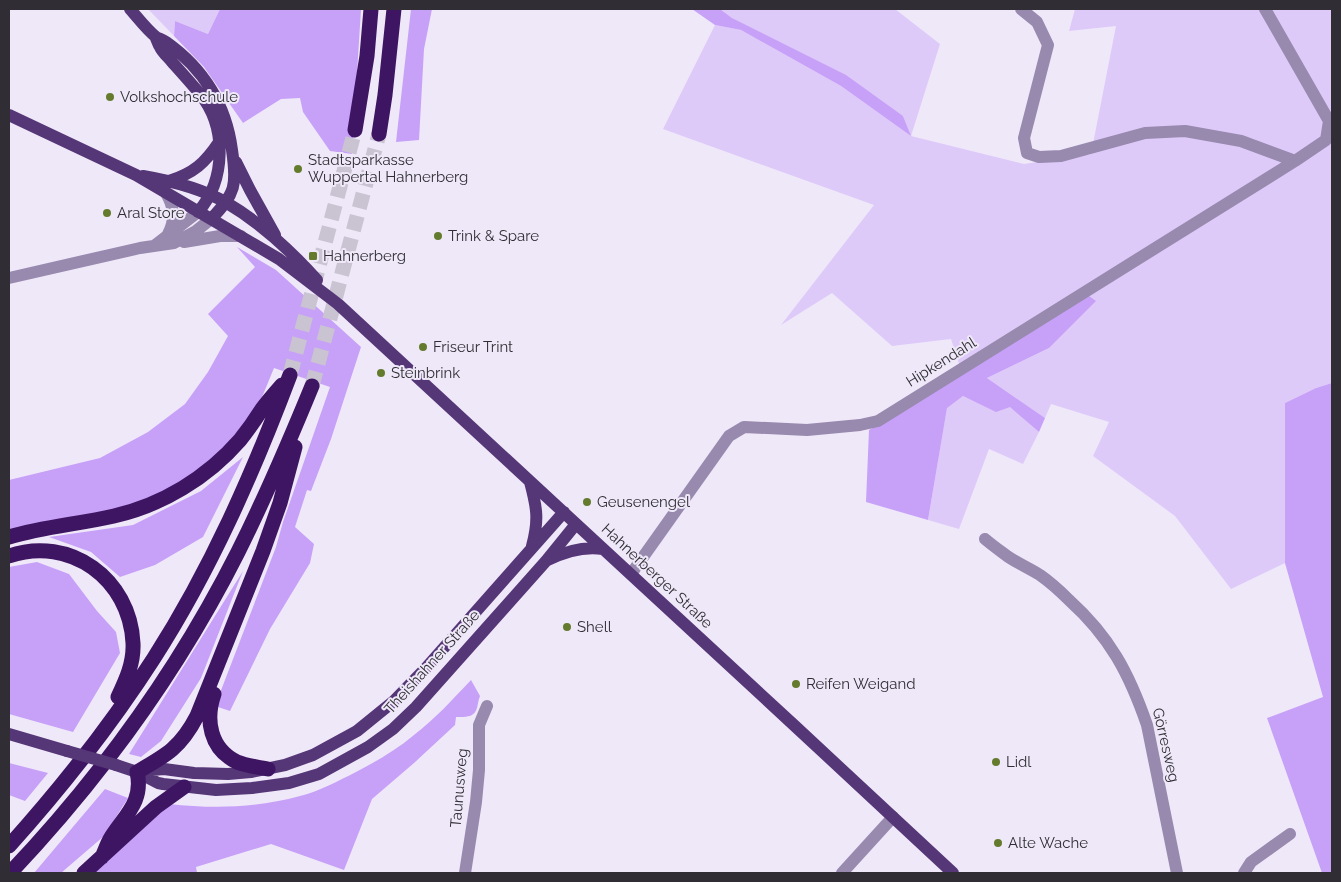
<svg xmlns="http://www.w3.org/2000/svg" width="1341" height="882" font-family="Raleway,sans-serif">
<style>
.green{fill:#decaf9}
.forest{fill:#c7a0f8}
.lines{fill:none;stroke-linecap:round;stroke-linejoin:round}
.highway-tunnel{stroke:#c9c3d2;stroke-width:15;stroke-dasharray:15 8;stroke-linecap:butt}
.minor{stroke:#9889ae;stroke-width:12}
.major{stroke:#553677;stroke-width:12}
.highway{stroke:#3e1562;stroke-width:15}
.major-bridge{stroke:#553677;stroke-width:12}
.poi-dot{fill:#647b2d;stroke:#efe8f9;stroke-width:2}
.labels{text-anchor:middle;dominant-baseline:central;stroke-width:4;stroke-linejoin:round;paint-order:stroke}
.poi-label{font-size:15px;fill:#302e34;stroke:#efe8f9;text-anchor:start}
.street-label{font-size:15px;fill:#302e34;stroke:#efe8f9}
</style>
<rect width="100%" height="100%" fill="#efe8f9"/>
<path class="green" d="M 148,9 L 220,9 L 208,34 L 175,21 L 174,36 Z
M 720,9 L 895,9 L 940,44 L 911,136 L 1024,164 L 1091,154 L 1116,26 L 1069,31 L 1075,9 L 1332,9 L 1332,383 L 1316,388 L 1285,403 L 1285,563 L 1231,589 L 1175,516 L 1093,456 L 1109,422 L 1051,404 L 1045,418 L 987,378 L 1049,348 L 962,373 L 951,339 L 892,346 L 832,293 L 781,325 L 874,205 L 663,129 L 715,25 L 741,30 L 841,86 L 910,135 L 903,116 L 732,18 Z
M 963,396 L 996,411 L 1010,406 L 1039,432 L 1023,464 L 989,449 L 959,529 L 928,520 L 947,407 Z"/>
<path class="forest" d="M 220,9 L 361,9 L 352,154 L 330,151 L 303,112 L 300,98 L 281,99 L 243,123 L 204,67 L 174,36 L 175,21 L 208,34 Z
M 411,9 L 432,9 L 424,49 L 419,140 L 396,142 Z
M 692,9 L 720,9 L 732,18 L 846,75 L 903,116 L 911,136 L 841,86 L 741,30 L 715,25 Z
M 237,247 L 276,270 L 361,347 L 331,439 L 311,491 L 307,490 L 295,527 L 314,544 L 310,563 L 270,629 L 230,711 L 215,706 L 276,547 L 283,522 L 330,387 L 274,368 L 260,402 L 227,445 L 201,470 L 177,486 L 117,510 L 9,532 L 9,480 L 100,458 L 148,432 L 185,404 L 208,372 L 228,336 L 208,314 L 255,267 Z
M 1089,296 L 1096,301 L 1049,348 L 987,378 L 1045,418 L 1039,432 L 1010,407 L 996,412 L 963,396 L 947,408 L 928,520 L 866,502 L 869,430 Z
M 1332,383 L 1332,873 L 1322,873 L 1267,718 L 1323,697 L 1285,563 L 1285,403 L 1316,388 Z
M 243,457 L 203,537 L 155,565 L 120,577 L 91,552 L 49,537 L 133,525 L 201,491 Z
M 37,562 L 69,574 L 97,611 L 116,632 L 120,653 L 73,732 L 9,714 L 9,567 Z
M 243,571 L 201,678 L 161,741 L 141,757 L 129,754 Z
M 471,680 L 480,696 C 478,701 478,704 477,708 C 474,718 465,717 456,717 L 455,725 L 414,763 L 372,799 L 344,870 L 271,844 L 196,867 L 197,873 L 91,873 L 169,804 C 214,809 256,808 300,796 C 320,791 338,781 356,772 C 377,761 396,750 414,735 C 435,719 453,699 471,680 Z
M 9,763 L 48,773 L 25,801 L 9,795 Z
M 105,789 L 128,798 L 104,836 L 61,873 L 34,873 Z"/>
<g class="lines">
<path class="highway-tunnel" d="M 290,375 L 355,130
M 312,386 L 379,134"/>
<path class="minor" d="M 1265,9 L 1329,121 L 1326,140 L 1295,161
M 166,193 C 174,207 176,219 168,234
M 184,242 L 220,236 L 241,236
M 154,246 L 198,212
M 9,278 L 140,248 L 174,243 L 196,231 L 211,219
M 985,539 C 992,545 999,550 1007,556 C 1017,563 1029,568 1040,575 C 1050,582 1060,591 1069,600 C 1110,637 1129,673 1147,725 L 1177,873
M 631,574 L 729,436 L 744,427 L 807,430 L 860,425 L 878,421 L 1295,161 L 1241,141 L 1185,131 L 1145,133 L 1061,156 L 1039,157 L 1027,153 L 1024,138 L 1048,45 L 1037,22 L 1021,9
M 465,873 L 476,802 L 479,770 L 479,725 L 487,706
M 842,873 L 893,817
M 1244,873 L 1251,862 L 1290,834"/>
<path class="major" d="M 130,9 C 138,18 147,30 156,37 C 160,39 163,40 166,42 C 204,69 226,105 232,150 C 237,185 236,193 211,219
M 155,36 C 157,40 158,44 160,47 C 162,52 168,57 172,62 C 181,72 191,83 200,94 C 227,127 226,180 198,212
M 9,115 L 136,175 L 279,259 L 338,304 L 796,727 L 953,873
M 236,162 L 250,190 L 275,235
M 143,176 C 172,181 201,188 227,203 C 261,223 291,251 317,280
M 169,181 C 194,173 205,163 219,142
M 530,482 C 537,508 539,520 532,546
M 548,560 C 566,551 583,546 603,549
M 9,734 L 67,751
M 116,765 L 137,772 L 158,783 L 163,784 L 216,790 L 252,788 L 289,783 L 319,774 L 368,747 L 393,729 L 416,707 L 546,561 L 576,524
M 140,771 L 164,769 L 194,773 L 228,774 L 251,772 L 285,765 L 313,755 L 357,731 L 394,701 L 426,668 L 564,512"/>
<path class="highway" d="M 355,130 L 367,56 L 371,9
M 379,134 L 385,95 L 394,9
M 9,537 C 43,527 79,524 114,516 C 162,505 207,478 240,440 C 248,430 255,420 262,409 C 268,401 275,393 282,385
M 9,556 C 70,535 130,579 133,643 C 134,663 126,680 118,697
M 214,694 C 205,720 210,749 237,762 C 247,766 258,767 268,769
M 9,846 C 62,787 111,725 154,658 C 211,569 253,473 290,375
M 102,857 C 105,851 107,844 110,839 C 124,816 144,802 137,772 C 167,755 181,747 197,716 L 263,551 L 280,503 L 295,447
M 10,873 C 100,778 179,669 238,552 C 265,498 289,442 312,386
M 84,873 L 156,807 L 184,787"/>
<path class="major-bridge" d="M 67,751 L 116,765"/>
</g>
<g class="poi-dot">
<circle cx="110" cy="97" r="5"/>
<circle cx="298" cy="169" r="5"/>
<circle cx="107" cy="213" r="5"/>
<circle cx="438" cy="236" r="5"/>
<rect x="308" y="251" width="10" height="10" rx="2.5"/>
<circle cx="423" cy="347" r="5"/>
<circle cx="381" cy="373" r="5"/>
<circle cx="587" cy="502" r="5"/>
<circle cx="567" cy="627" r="5"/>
<circle cx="796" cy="684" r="5"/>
<circle cx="996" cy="762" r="5"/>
<circle cx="998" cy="843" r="5"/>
</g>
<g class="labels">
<g class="poi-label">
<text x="120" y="97">Volkshochschule</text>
<text x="308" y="160">Stadtsparkasse<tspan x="308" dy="17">Wuppertal Hahnerberg</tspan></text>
<text x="117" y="213">Aral Store</text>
<text x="448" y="236">Trink &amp; Spare</text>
<text x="323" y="256">Hahnerberg</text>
<text x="433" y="347">Friseur Trint</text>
<text x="391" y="373">Steinbrink</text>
<text x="597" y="502">Geusenengel</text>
<text x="577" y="627">Shell</text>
<text x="806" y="684">Reifen Weigand</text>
<text x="1006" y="762">Lidl</text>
<text x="1008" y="843">Alte Wache</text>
</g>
<g class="street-label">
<text transform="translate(941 362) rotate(-32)">Hipkendahl</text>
<text transform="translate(657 576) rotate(43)">Hahnerberger Straße</text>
<text transform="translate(432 662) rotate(-48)">Theishahner Straße</text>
<text transform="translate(1166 745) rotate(77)">Görresweg</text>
<text transform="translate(459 788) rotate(-85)">Taunusweg</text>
</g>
</g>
<rect width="1341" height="882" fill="none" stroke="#302e34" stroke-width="20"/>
</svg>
